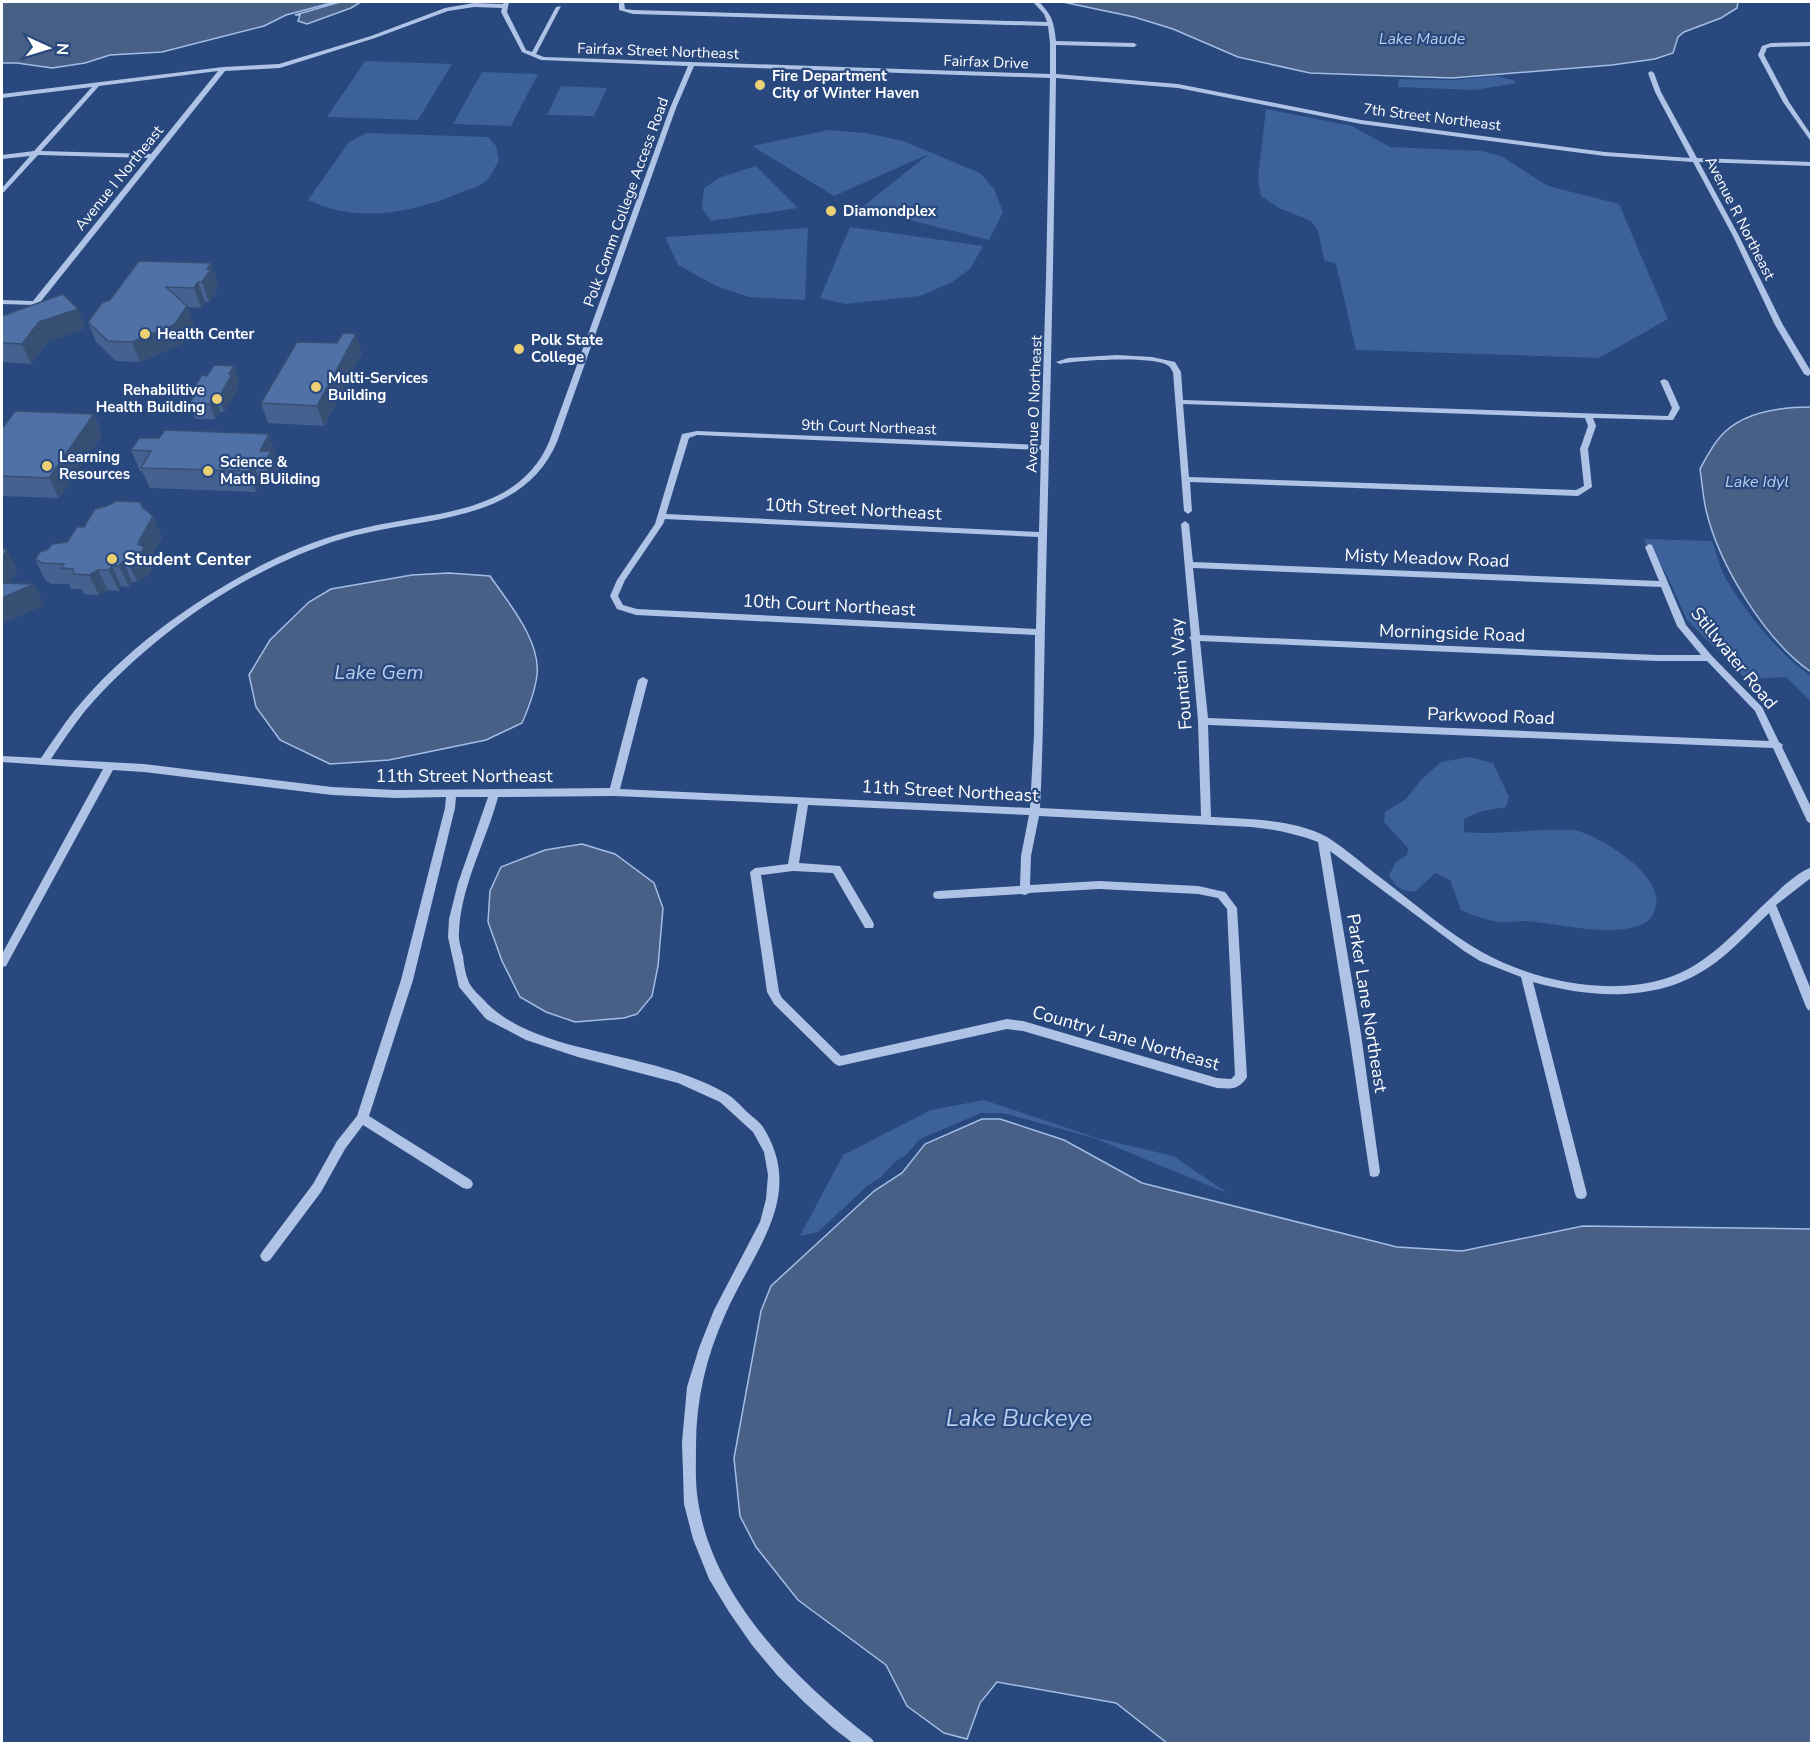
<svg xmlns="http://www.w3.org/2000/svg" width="1813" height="1745" font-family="'Nunito Sans',sans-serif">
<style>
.green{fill:#3c619b}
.water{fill:#486086;stroke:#a3bee5;stroke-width:1.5}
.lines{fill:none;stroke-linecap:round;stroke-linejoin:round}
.minor{fill:#aec3e5;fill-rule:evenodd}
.wall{fill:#45618f}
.shaded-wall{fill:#384f74}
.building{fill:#5071a6;stroke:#384f74;stroke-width:1.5}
.poi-dot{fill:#ecd074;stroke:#28487e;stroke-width:2}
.labels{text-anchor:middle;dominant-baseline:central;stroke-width:4.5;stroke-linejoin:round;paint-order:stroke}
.far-street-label{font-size:15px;fill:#fff;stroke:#28487e}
.far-poi-label{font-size:15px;font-weight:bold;fill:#fff;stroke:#28487e;text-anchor:start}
.far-water-label{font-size:16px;font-style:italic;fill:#b9ceec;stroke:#28487e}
.street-label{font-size:18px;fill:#fff;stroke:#28487e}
.poi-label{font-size:18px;font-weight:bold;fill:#fff;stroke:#28487e;text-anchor:start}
.water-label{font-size:20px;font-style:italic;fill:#b9ceec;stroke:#28487e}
.near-water-label{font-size:24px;font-style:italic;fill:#b9ceec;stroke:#28487e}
</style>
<rect width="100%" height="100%" fill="#28487e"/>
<path class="green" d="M 365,61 L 452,64 L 418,120 L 327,117 Z
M 482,72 L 538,74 L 511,126 L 453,124 Z
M 1497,76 L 1513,80 L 1516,83 L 1475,90 L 1398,87 L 1399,79 L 1454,80 Z
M 561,86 L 607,88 L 594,116 L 547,115 Z
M 1266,109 L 1352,126 L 1390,147 L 1481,151 L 1501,156 L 1548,186 L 1619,204 L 1668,319 L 1599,358 L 1356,350 L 1336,264 L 1324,260 L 1318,231 L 1311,221 L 1279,208 L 1261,196 L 1258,178 Z
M 828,130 L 866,133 L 903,141 L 980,173 L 994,189 L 1003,212 L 989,240 L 861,208 L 929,154 L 834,196 L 752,146 Z
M 366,133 L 488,137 L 496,146 L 499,160 C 495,167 492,175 487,180 C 481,186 469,189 462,192 C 413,213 357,224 308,200 L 349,142 Z
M 756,166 L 798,208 L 711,221 L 702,208 L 704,188 L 721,177 Z
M 850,227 L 983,246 L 970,269 L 952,282 L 920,296 L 845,304 L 820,298 Z
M 808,228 L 805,300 L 749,297 L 716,286 L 678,265 L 665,237 Z
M 1644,539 L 1712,541 C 1717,554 1720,569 1727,581 C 1749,616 1778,653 1811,676 L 1811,702 L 1786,677 L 1746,679 L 1687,620 L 1669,580 L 1660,563 L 1652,558 Z
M 1469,757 L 1493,763 L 1509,797 L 1506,807 L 1482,811 L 1464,819 L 1464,832 C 1494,835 1524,830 1555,830 C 1562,830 1571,829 1578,831 C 1603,838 1667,877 1655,909 C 1652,917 1649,922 1641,925 C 1611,937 1559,924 1527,921 C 1518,921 1509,923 1500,922 C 1486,920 1473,916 1461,910 L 1450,880 L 1435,873 L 1415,892 C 1400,890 1396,888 1389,875 L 1396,862 L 1407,855 L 1408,848 L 1384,822 L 1385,812 L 1406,799 L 1421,780 L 1441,762 Z
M 984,1100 L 1097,1138 L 1173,1156 L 1229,1194 L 1094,1138 L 1003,1113 L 981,1113 L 920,1139 L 906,1155 L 895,1162 L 880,1178 L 867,1186 L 818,1232 L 800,1236 L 843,1155 L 931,1110 Z"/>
<path class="water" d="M 2,2 L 335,2 L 286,15 L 264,26 L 162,52 L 110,55 L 85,63 L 52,68 L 17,63 L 2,63 Z
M 340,2 L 361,2 L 351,8 L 307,24 L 298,21 L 300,15 L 295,15 Z
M 1063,2 L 1738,2 L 1737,8 L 1721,18 L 1684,32 L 1678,37 L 1673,53 L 1655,59 L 1612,65 L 1452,78 L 1310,73 L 1238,57 L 1173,29 L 1134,17 Z
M 1811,407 L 1812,407 L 1811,672 C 1765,640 1719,565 1706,510 C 1703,497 1702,482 1700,469 C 1706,458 1712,446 1720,437 C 1741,412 1781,407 1811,407 Z
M 449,573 L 490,576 C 508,602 541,641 537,675 C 535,692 529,707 522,723 L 486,740 L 389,760 L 330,764 L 280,740 L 256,707 L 249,675 L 270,640 L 309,602 L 331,589 L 412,575 Z
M 582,844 L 615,854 L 654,883 L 663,908 L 658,966 L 652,996 L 637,1014 L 624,1018 L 575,1022 L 546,1012 L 520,997 L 502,961 L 488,922 L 490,891 L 501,867 L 545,850 Z
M 982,1119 L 1000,1119 L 1064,1140 L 1142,1183 L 1397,1247 L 1462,1251 L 1583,1226 L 1811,1229 L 1811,1743 L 1167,1743 L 1116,1703 L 997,1682 L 980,1703 L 967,1739 L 944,1733 L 907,1706 L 886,1665 L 798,1600 L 756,1547 L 740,1516 L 734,1458 L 761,1311 L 771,1286 L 874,1191 L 902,1173 L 925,1144 Z"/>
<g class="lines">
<path class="minor" d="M 504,2 L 509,2 L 507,12 L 526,50 L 532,52 L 556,7 L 561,6 L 536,54 L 544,57 L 1050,74 L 1050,43 L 1048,26 L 633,14 L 619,10 L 619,2 L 624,2 L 625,9 L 633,10 L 1047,22 L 1044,14 L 1033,2 L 1039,2 C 1052,15 1054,22 1056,41 L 1134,43 L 1137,45 L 1134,47 L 1056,45 L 1056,74 L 1178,84 L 1361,120 L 1605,152 L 1690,158 L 1655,92 L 1648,73 L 1651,71 L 1654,73 L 1661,92 L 1697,158 L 1812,162 L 1812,166 L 1699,162 L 1739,236 L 1783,325 L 1812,373 L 1808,376 L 1804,374 L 1775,325 L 1733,236 L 1693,162 L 1605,156 L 1361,124 L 1178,88 L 1056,78 C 1054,245 1050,411 1046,577 C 1044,654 1044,731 1040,808 L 1201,816 L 1198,721 L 1191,640 L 1189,638 L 1191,636 L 1181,524 L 1185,521 L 1189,524 L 1193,562 L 1659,581 L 1645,547 L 1649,544 L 1652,545 L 1686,625 L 1712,656 L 1762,707 L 1779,742 L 1783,745 L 1782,747 L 1812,809 L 1812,825 L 1807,821 L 1773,748 L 1208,725 L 1211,817 C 1247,819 1294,819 1327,837 C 1345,848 1364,865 1381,878 C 1413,902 1445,931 1480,951 C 1533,981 1605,996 1664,979 C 1709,966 1739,927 1772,897 C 1783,886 1797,873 1812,867 L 1812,877 L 1776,905 L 1812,992 L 1812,1011 L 1808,1010 L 1806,1007 L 1769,913 C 1751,930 1735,948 1715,963 C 1661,1003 1594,999 1533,982 L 1587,1194 L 1585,1198 L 1581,1199 L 1577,1198 L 1575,1194 L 1521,977 L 1480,961 L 1464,951 L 1330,851 L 1361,1034 L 1380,1172 L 1378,1176 L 1374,1177 L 1370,1176 L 1349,1034 L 1318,842 C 1296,834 1274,829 1251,827 L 1039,816 L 1031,856 L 1030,885 L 1099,881 L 1198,886 L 1225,892 L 1237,908 L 1247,1077 C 1239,1090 1231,1089 1217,1088 L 1023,1031 L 1007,1029 L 839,1066 L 835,1064 L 774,1004 L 767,992 L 750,872 L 755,868 L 788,864 L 798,804 L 614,796 L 498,797 C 486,842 461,885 459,932 C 458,940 461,948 463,956 C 464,964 465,973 468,980 C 470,987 478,994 483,999 C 502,1021 530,1032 557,1041 C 611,1057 678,1065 727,1094 C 734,1098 740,1105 745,1110 C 751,1116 759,1121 763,1127 C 807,1197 752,1252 725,1315 C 706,1357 696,1400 696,1446 C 696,1464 695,1483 698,1501 C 713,1599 797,1681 872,1739 L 875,1744 L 854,1744 L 833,1728 L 805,1703 L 777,1675 L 752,1645 L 729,1612 L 709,1579 L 693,1539 L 684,1504 L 682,1442 L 687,1387 L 699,1348 L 714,1310 L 760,1222 L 766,1199 L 768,1175 L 764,1152 L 753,1132 L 720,1102 L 678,1083 L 578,1057 L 526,1040 L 486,1019 L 459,987 L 448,937 L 449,919 L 458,883 L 488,797 L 456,797 L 455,808 L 413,980 L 369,1116 L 471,1180 L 473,1184 L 471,1188 L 467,1189 L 463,1188 L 363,1125 L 345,1149 L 321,1192 L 270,1260 L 266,1262 L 262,1260 L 260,1256 L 262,1252 L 313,1184 L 337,1141 L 357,1116 L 401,980 L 445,808 L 446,797 L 396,798 L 332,795 L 144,772 L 113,770 L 6,966 L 2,967 L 2,954 L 103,769 L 2,762 L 2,756 L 41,758 C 52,742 63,725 75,710 C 126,648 195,599 266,563 C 296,548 330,535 364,528 C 430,512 518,515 549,442 L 670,108 L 688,66 L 541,60 L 522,52 L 501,12 L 502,8 L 474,7 L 448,11 L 375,38 L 280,68 L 225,71 L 38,305 L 35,305 L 2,304 L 2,300 L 33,301 L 148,158 L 38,155 L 4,192 L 2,193 L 2,188 L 30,156 L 2,159 L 2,155 L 34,151 L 92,87 L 2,98 L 2,94 L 223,67 L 279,64 L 371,36 L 445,8 L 474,3 L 503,4 ZM 694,66 L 1050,78 L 1046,279 L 1041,445 L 697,431 L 682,434 L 655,524 L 617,580 L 610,596 L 617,609 L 636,615 L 1035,635 L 1034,735 L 1030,808 L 620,789 L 648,680 L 643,677 L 638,680 L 610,788 L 396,790 L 332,787 L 144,764 L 51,759 C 62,742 73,726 85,711 C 137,651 205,599 276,565 C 304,552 335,539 366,533 C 435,517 524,519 557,442 L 676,108 ZM 218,71 L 151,154 L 41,151 L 99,86 ZM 697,435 L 1041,450 L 1039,532 L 666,514 L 689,438 ZM 665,519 L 1038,537 L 1036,629 L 637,609 L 623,605 L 618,596 L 625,580 L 663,524 ZM 1193,568 L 1661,587 L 1677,626 L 1701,655 L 1657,655 L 1200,635 ZM 1200,641 L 1657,661 L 1707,661 L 1755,711 L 1769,741 L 1208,718 ZM 808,805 L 1029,815 L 1021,856 L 1020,886 L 938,891 L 934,892 L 933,895 L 934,898 L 938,899 L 1021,894 L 1025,895 L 1029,893 L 1099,889 L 1198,894 L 1218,898 L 1227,909 L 1235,1075 L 1231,1079 L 1217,1078 L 1023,1021 L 1007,1019 L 841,1056 L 782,998 L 779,992 L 761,875 L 793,871 L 833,873 L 865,928 L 873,928 L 874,925 L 873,922 L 840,866 L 799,863 Z
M 1812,42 L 1812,46 L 1771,47 L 1767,48 L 1764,55 L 1789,102 L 1812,136 L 1812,143 L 1783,102 L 1758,55 L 1762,46 L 1771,43 Z
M 1117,355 L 1152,357 L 1175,362 L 1181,372 L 1183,400 L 1668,416 L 1672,408 L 1660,381 L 1664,379 L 1668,381 L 1680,408 L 1673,420 L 1670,420 L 1593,418 L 1596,426 L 1588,449 L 1592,487 L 1578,496 L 1190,482 L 1192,511 L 1188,514 L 1184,511 L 1173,372 C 1171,369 1171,367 1167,365 C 1153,356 1078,360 1060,364 L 1056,362 L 1068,358 ZM 1183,404 L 1585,418 L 1588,426 L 1580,449 L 1584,486 L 1576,490 L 1189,477 Z"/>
</g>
<path class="wall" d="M 139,261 L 218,283 L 216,285 L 218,288 L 209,302 L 205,302 L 201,308 L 187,307 L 194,325 L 182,344 L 140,362 L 116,361 L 96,342 L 88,322 L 110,300 Z
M 2,316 L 86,328 L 48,342 L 31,364 L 2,362 Z
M 337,343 L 362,353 L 324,426 L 268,423 L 261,403 Z
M 234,366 L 239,381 L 236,385 L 238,389 L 224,412 L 220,412 L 215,419 L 195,419 L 189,404 L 193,397 L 191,392 Z
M 94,414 L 102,435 L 59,498 L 2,496 L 2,429 Z
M 131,450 L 276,454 L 274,459 L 279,472 L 272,484 L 261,483 L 256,492 L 150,488 L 142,471 L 140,471 Z
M 141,502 L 144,509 L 153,516 L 162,537 L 150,559 L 153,567 L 148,576 L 137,582 L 132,582 L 129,587 L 121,586 L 119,591 L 108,590 L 99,595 L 84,594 L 81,589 L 71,589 L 69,584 L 52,584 L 45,580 L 35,559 Z"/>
<path class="shaded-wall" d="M 211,263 L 218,283 L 216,285 L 218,288 L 209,302 L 202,282 L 207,269 Z
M 198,282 L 205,302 L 201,308 L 194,288 Z
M 187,306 L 194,325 L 182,344 L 140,362 L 132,342 Z
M 78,309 L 86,328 L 48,342 L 31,364 L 22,344 L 39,322 Z
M 356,334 L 362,353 L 324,426 L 317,406 Z
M 234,366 L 239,381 L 236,385 L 238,389 L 224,412 L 219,397 L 229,374 Z
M 215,397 L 220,412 L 215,419 L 210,404 Z
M 94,414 L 102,435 L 59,498 L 49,478 Z
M 269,434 L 276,454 L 274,459 L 279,472 L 272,484 L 260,451 Z
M 253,463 L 261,483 L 256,492 L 249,471 Z
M 141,502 L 150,522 L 153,516 L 162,537 L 150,559 L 153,567 L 148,576 L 137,582 L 128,562 L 142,507 Z
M 7,549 L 18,570 L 2,594 L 2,558 Z
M 123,561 L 132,582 L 129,587 L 119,566 Z
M 112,566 L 121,586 L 119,591 L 109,570 Z
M 98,570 L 108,590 L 99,595 L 89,575 Z
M 34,584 L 45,605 L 2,624 L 2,598 Z"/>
<path class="building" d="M 139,261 L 211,263 L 207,269 L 211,269 L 202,282 L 198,282 L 194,288 L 166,287 L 187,306 L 174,325 L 132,342 L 108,341 L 88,322 L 102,303 L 110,300 Z
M 63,294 L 78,309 L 39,322 L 22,344 L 2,343 L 2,316 Z
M 343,333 L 356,334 L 317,406 L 261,403 L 297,342 L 337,343 Z
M 214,365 L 234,366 L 229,374 L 232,374 L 219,397 L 215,397 L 210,404 L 189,404 L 196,393 L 191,392 L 202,375 L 207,376 Z
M 15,411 L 94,414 L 49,478 L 2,476 L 2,429 Z
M 165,430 L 269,434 L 260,451 L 271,451 L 265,463 L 253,463 L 249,471 L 141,468 L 151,451 L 131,450 L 139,438 L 159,438 Z
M 116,501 L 141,502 L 142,507 L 153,516 L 139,541 L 138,544 L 144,547 L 139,556 L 128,562 L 123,561 L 119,566 L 112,566 L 109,570 L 98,570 L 89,575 L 74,574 L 73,569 L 61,568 L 64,564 L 42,563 L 35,559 L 40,552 L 48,549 L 52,544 L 67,542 L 77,527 L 84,527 L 95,509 L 107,506 Z
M 2,549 L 7,549 L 2,558 Z
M 2,583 L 34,584 L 2,598 Z"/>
<g class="poi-dot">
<circle cx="760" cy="85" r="6"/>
<circle cx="831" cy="211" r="6"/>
<circle cx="145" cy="334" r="6"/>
<circle cx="519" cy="349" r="6"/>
<circle cx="316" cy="387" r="6"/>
<circle cx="217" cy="399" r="6"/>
<circle cx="47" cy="466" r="6"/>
<circle cx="208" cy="471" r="6"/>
<circle cx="112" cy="559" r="6"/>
</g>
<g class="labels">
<g class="far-street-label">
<text transform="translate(658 51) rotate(2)">Fairfax Street Northeast</text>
<text transform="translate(986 62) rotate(2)">Fairfax Drive</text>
<text transform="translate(1432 117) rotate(7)">7th Street Northeast</text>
<text transform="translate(119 178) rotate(-51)">Avenue I Northeast</text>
<text transform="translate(626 202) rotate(-70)">Polk Comm College Access Road</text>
<text transform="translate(1740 218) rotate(63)">Avenue R Northeast</text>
<text transform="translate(1034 404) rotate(-88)">Avenue O Northeast</text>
<text transform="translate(869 427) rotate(2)">9th Court Northeast</text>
</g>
<g class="far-poi-label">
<text x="772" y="76">Fire Department<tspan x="772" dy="17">City of Winter Haven</tspan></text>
<text x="843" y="211">Diamondplex</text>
<text x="157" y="334">Health Center</text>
<text x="531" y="340">Polk State<tspan x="531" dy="17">College</tspan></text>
<text x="328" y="378">Multi-Services<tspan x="328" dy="17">Building</tspan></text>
<text x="205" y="390" text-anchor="end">Rehabilitive<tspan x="205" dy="17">Health Building</tspan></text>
<text x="59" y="457">Learning<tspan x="59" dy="17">Resources</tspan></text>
<text x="220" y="462">Science &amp;<tspan x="220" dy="17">Math BUilding</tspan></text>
</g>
<g class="far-water-label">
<text x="1422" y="39">Lake Maude</text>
<text x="1757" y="482">Lake Idyl</text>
</g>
<g class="street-label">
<text transform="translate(853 509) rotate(3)">10th Street Northeast</text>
<text transform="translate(1427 558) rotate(2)">Misty Meadow Road</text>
<text transform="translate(829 605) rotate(3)">10th Court Northeast</text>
<text transform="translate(1452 633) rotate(2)">Morningside Road</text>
<text transform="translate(1734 658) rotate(51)">Stillwater Road</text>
<text transform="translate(1181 674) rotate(-95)">Fountain Way</text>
<text transform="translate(1491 716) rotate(2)">Parkwood Road</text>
<text x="464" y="776">11th Street Northeast</text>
<text transform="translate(950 791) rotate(3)">11th Street Northeast</text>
<text transform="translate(1367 1003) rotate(81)">Parker Lane Northeast</text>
<text transform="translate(1126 1038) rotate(16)">Country Lane Northeast</text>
</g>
<g class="poi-label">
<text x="124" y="559">Student Center</text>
</g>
<g class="water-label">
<text x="379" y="672">Lake Gem</text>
</g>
<g class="near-water-label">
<text x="1019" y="1418">Lake Buckeye</text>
</g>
</g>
<rect width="1813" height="1745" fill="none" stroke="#ffffff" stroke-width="6"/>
<g transform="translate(48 48) rotate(94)" stroke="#28487e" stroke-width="4.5" paint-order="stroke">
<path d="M0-4.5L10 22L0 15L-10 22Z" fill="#ffffff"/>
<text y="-9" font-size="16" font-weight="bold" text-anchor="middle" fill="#ffffff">N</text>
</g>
</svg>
